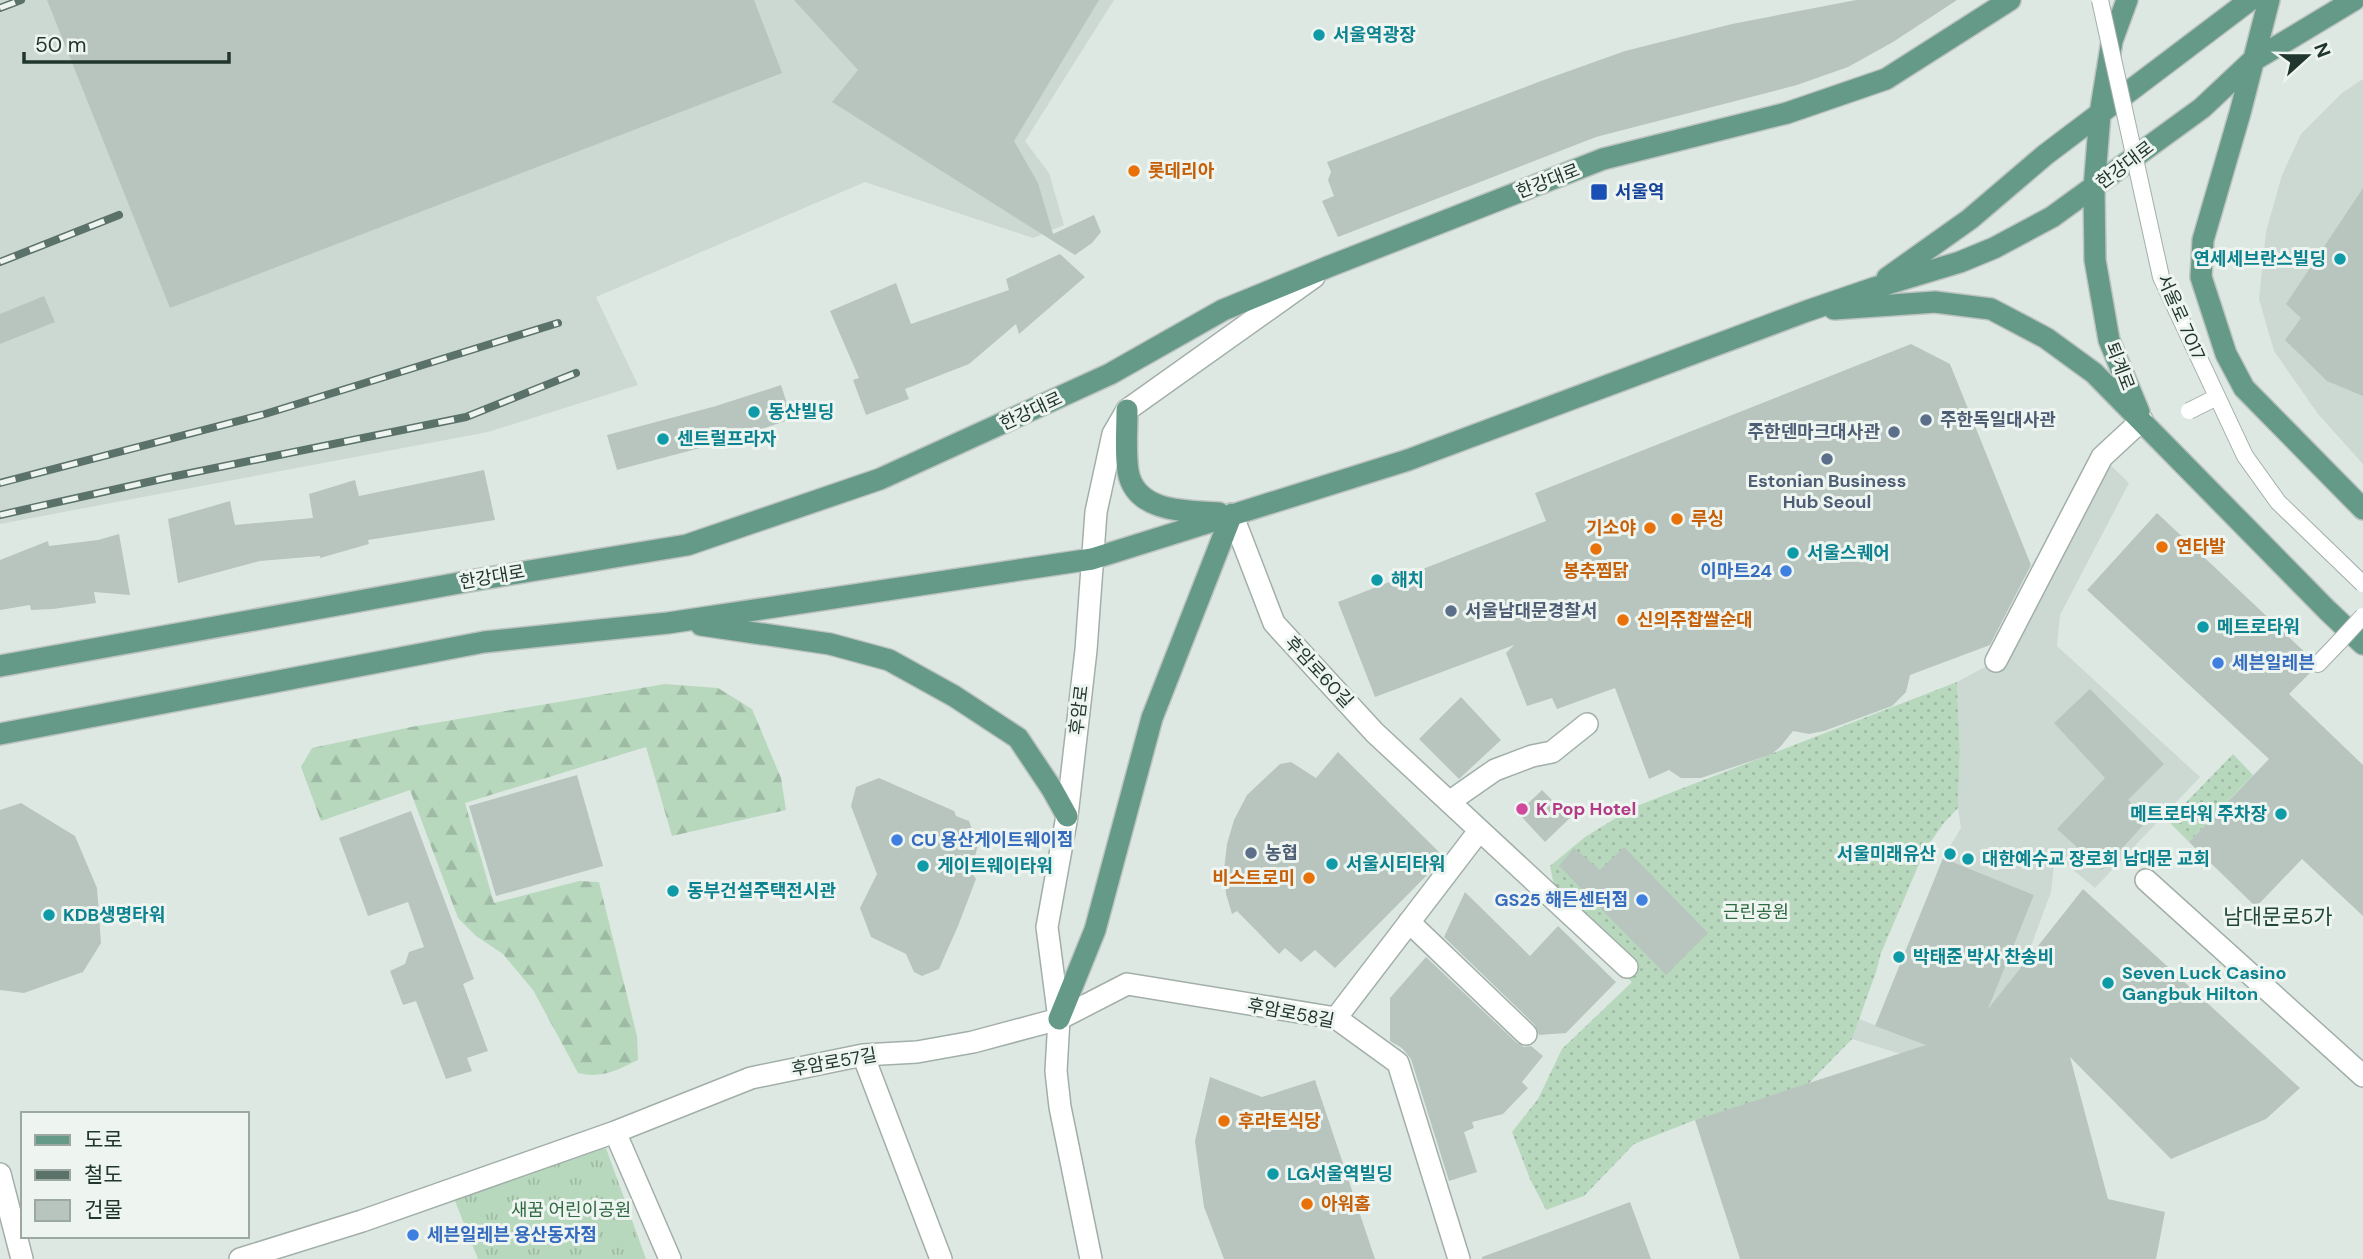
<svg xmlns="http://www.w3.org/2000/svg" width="2363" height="1259" font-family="'DM Sans','Noto Sans KR',sans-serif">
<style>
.built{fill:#ccd8d2}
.grass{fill:url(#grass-tufts)}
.forest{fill:url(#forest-firs)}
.garden{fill:url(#garden-dots)}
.building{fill:#b7c5be}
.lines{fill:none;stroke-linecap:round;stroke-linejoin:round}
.pedestrian-casing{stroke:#a2afa9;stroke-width:18}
.minor-casing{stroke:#a2afa9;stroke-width:24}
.tertiary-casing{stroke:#a2afa9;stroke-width:24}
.primary-casing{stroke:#bcc3c1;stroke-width:24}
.pedestrian{stroke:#fff;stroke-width:16}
.minor{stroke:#fff;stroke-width:21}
.tertiary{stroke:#fff;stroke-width:21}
.primary{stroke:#669a88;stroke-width:21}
.rail-casing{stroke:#5b726a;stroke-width:8}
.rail{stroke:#eef5f1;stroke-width:5;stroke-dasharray:16;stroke-linecap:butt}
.pedestrian-bridge-casing{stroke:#a2afa9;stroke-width:18;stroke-linecap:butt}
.pedestrian-bridge{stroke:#fff;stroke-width:16}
.culture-dot{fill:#0f9aa8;stroke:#eef5f1;stroke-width:2.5}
.food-dot{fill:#e8710a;stroke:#eef5f1;stroke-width:2.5}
.transit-dot{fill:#1a4fb4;stroke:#eef5f1;stroke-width:2.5}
.service-dot{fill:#5c6f8a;stroke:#eef5f1;stroke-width:2.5}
.shop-dot{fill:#3f7fe0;stroke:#eef5f1;stroke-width:2.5}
.hotel-dot{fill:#d1479c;stroke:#eef5f1;stroke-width:2.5}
.labels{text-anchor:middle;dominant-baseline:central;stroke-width:6;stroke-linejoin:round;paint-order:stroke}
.culture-label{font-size:18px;font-weight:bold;fill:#0d838f;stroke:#eef5f1;text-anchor:start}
.street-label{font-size:18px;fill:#21362f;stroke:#eef5f1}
.food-label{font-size:18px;font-weight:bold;fill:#c56008;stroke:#eef5f1;text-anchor:start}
.transit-label{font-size:18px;font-weight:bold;fill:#164399;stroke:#eef5f1;text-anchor:start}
.service-label{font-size:18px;font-weight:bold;fill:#4e5e75;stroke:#eef5f1;text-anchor:start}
.shop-label{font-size:18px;font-weight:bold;fill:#366cbe;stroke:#eef5f1;text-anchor:start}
.hotel-label{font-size:18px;font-weight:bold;fill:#b23c85;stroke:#eef5f1;text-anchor:start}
.park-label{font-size:18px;fill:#2f6941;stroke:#eef5f1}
.quarter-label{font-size:21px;fill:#1f4639;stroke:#eef5f1}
</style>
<defs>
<pattern id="grass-tufts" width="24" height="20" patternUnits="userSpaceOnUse" patternTransform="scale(1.75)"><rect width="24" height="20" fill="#b8d8be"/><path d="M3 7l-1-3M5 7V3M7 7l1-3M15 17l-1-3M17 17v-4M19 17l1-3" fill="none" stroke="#9ebaa4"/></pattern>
<pattern id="forest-firs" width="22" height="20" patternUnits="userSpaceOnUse" patternTransform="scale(1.75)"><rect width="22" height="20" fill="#b8d8be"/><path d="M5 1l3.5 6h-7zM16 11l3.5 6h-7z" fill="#9ebaa4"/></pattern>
<pattern id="garden-dots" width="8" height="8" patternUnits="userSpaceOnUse" patternTransform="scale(1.75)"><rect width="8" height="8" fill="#b8d8be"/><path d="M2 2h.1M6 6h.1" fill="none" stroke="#9ebaa4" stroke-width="1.8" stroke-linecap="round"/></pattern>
</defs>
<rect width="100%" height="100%" fill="#dee8e3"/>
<path class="built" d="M 0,0 L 1114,0 L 1025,141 L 1049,173 L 1064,225 L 1033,238 L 865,182 L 596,297 L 638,385 L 488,432 L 0,524 Z
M 2363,79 L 2363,464 L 2318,414 L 2274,351 L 2259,299 L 2266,232 L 2282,175 L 2301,134 L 2342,93 Z
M 2102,457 L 2129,483 L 2060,615 L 2057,646 L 2200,777 L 2095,888 L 2055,855 L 2051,892 L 1991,1055 L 1950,1069 L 1852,1039 L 1859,1019 L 1967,1060 L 2034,895 L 1943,858 L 1961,828 L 1958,808 L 1960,751 L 1957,682 L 1996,661 Z"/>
<path class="grass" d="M 606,1148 L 646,1259 L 478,1259 L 453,1196 Z"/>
<path class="forest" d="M 665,684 L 718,688 L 752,709 L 781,778 L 786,810 L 672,836 L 646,747 L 465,803 L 494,903 L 579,881 L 599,882 L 637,1036 L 638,1060 C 617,1070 602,1079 578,1073 L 533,990 L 503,954 L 476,936 L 458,918 L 410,790 L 321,821 L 301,767 L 312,748 L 411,727 Z"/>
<path class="garden" d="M 1957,682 L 1960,751 L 1958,808 L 1943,824 L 1925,850 L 1881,953 L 1876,972 L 1852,1039 L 1808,1084 L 1695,1120 L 1634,1144 L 1584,1196 L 1546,1210 L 1530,1179 L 1512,1132 L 1538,1099 L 1562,1049 L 1632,982 L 1560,914 L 1550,866 L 1585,837 L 1634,807 Z
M 2233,754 L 2253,775 L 2189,842 L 2168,821 Z"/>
<path class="building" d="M 47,0 L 754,0 L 782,73 L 170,308 Z
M 794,0 L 1099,0 L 1014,141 L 1038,183 L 1053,234 L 1094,215 L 1101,232 L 1092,243 L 1075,255 L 832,102 L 858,70 Z
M 1856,0 L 1957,0 L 1893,42 L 1848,67 L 1797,85 L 1596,137 L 1338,237 L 1322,201 L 1334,196 L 1328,180 L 1331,172 L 1327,162 L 1541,81 L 1625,51 L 1732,24 Z
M 2363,188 L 2363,396 L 2327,381 L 2285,340 L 2301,318 L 2286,304 Z
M 1060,254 L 1085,277 L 1019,334 L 1016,324 L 969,364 L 905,389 L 909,399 L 866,415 L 853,380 L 859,378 L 830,311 L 896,283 L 911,324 L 1009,290 L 1006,279 Z
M 44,296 L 55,322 L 0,344 L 0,314 Z
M 1911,344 L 1950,364 L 2031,565 L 1990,645 L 1910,675 L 1906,692 L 1892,706 L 1824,731 L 1809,734 L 1793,731 L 1781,746 L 1772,754 L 1701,778 L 1681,778 L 1669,770 L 1649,779 L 1615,688 L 1557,709 L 1552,698 L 1527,706 L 1506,653 L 1514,645 L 1375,697 L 1338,602 L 1546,521 L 1535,493 Z
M 781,385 L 792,419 L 719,443 L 617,470 L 607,435 L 716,406 Z
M 484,470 L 495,520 L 368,540 L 369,544 L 320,558 L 320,556 L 260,561 L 178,583 L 168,519 L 230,501 L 235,525 L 313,518 L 309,494 L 355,480 L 359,496 Z
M 2157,513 L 2310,657 L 2308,666 L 2311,672 L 2289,694 L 2363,765 L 2363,916 L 2302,859 L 2256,907 L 2189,842 L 2269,759 L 2087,590 Z
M 119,534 L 130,595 L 94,592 L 96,603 L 53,609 L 31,610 L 30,605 L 0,610 L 0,560 L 48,541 L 49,546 L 98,540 Z
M 2090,689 L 2164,764 L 2128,800 L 2149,819 L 2102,870 L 2057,829 L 2105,778 L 2054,723 Z
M 1461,697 L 1501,740 L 1459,779 L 1419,739 Z
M 1338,752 L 1443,856 L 1434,868 L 1335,968 L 1315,950 L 1301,962 L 1285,948 L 1279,954 L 1237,911 L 1232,914 L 1226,894 L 1224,870 L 1227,844 L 1234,820 L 1247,795 L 1280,764 L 1291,762 L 1316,778 Z
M 577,775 L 603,866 L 496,896 L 469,806 Z
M 879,778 L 954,811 L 956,816 L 969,821 L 978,845 L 971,871 L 976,879 L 958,926 L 939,969 L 922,976 L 914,972 L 906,954 L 871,937 L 860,908 L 877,874 L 851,806 L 856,787 Z
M 1542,790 L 1570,818 L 1545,842 L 1518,813 Z
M 21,803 L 75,836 L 97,888 L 101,943 L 83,972 L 24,993 L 0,990 L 0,810 Z
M 411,811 L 474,979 L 463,984 L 488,1051 L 467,1058 L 472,1071 L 446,1079 L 416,1001 L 403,1005 L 390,971 L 405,964 L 409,952 L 424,947 L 408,902 L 368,916 L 339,838 Z
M 1624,847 L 1708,933 L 1666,975 L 1559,866 L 1574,848 L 1600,870 Z
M 1943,858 L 2034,895 L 1988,1009 L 2083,889 L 2300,1088 L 2266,1119 L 2171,1159 L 2070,1057 L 2108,1199 L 2165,1212 L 2156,1259 L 1740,1259 L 1695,1120 L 1926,1045 L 1875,1026 Z
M 1465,892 L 1530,956 L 1558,926 L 1616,982 L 1566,1033 L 1539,1035 L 1535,1025 L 1444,937 Z
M 1426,957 L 1517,1043 L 1524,1047 L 1531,1046 L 1543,1056 L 1522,1082 L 1528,1088 L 1503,1114 L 1472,1122 L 1474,1128 L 1464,1132 L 1477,1172 L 1449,1181 L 1411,1059 L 1402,1048 L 1390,1041 L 1390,998 Z
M 1210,1077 L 1262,1097 L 1315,1080 L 1375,1259 L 1224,1259 L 1204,1207 L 1195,1141 Z
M 1630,1202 L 1651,1259 L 1482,1259 L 1482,1257 Z"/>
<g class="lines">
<g class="pedestrian-casing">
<path id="pedestrian" d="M 2318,664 L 2340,641"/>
</g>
<g class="minor-casing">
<path id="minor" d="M 1232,514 L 1274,623 L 1375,733 L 1627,967
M 1996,661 L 2102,457 L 2142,420
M 1449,802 L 1495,770 L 1532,756 L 1552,752 L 1587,724
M 2146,880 L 2363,1076
M 1409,922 L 1526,1034
M 1336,1018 L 1479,831
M 863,1055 L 941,1259
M 615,1132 L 670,1259
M 0,1174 L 22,1259
M 240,1259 L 362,1221 L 615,1132 L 751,1078 L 863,1055 L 917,1052 L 973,1042 L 1059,1019 L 1127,984 L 1336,1018 L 1398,1063 L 1459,1259"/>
</g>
<g class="tertiary-casing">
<path id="tertiary" d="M 1091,1259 L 1060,1107 L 1056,1071 L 1059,1019 L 1047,927 L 1067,816 L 1086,650 L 1096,512 L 1113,434 L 1127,410 L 1314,277"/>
</g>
<g class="primary-casing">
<path id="primary" d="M 2127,0 L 2112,41 L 2100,114 L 2094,189 L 2095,260 L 2109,340 L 2139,412
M 2269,0 L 2240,113 L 2203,240 L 2201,277 L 2226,354 L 2244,388 L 2363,509
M 1887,278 L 1970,219 L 2045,155 L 2250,0
M 1834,309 L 1935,302 L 1991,309 L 2046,338 L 2094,373 L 2327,610 L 2363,644
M 1127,410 C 1127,430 1125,452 1128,471 C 1135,513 1186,511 1219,513
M 701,625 L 830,644 L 889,660 L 954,696 L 1018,738 L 1052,789 L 1067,816
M 0,666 L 470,581 L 687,545 L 880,479 L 1110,374 L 1223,310 L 1330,266 L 1603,159 L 1787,113 L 1886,79 L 2010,0
M 0,734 L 484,642 L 668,623 L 1092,559 L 1408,460 L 1807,311 L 1874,288 L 1960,262 L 1994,248 L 2052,217 L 2202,108 L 2251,62 L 2354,0
M 1059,1019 L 1095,930 L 1152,718 L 1232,514"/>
</g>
<use href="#pedestrian" class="pedestrian"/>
<use href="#minor" class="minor"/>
<use href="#tertiary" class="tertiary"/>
<use href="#primary" class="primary"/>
<g class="rail-casing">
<path id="rail" d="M 0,8 L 21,0
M 0,262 L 119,215
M 0,483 L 265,414 L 558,323
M 0,515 L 166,478 L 466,417 L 576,373"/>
</g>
<use href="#rail" class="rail"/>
<g class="pedestrian-bridge-casing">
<path id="pedestrian-bridge" d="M 2100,0 L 2161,277 L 2245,456 L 2278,502 L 2363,584
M 2189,411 L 2217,397
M 2340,641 L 2363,616"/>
</g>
<use href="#pedestrian-bridge" class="pedestrian-bridge"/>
</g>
<g class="culture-dot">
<circle cx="1319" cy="35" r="7"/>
<circle cx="2340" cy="259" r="7"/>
<circle cx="754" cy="412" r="7"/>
<circle cx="663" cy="439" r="7"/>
<circle cx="1793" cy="553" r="7"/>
<circle cx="1377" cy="580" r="7"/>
<circle cx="2203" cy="627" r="7"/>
<circle cx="2281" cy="814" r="7"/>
<circle cx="1950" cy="854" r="7"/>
<circle cx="1968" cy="859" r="7"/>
<circle cx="1332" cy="864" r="7"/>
<circle cx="923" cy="866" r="7"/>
<circle cx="673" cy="891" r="7"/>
<circle cx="49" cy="915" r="7"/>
<circle cx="1899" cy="957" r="7"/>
<circle cx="2108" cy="983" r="7"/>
<circle cx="1273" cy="1174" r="7"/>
</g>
<g class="food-dot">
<circle cx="1134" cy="171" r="7"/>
<circle cx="1677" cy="519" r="7"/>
<circle cx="1650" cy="528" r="7"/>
<circle cx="2162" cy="547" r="7"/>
<circle cx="1596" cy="549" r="7"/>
<circle cx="1623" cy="620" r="7"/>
<circle cx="1309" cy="878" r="7"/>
<circle cx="1224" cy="1121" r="7"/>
<circle cx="1307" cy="1204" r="7"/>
</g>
<rect class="transit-dot" x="1590" y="183" width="18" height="18" rx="3.5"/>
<g class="service-dot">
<circle cx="1926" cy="420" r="7"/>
<circle cx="1894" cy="432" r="7"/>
<circle cx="1827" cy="459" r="7"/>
<circle cx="1451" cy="611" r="7"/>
<circle cx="1251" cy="853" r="7"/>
</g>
<g class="shop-dot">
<circle cx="1786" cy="571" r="7"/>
<circle cx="2218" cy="663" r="7"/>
<circle cx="897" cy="840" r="7"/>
<circle cx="1642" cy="900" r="7"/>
<circle cx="413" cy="1235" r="7"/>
</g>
<circle class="hotel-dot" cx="1522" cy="809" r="7"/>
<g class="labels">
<g class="culture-label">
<text x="1333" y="35">서울역광장</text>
<text x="2326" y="259" text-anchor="end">연세세브란스빌딩</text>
<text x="768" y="412">동산빌딩</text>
<text x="677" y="439">센트럴프라자</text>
<text x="1807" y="553">서울스퀘어</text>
<text x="1391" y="580">해치</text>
<text x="2217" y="627">메트로타워</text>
<text x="2267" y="814" text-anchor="end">메트로타워 주차장</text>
<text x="1936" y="854" text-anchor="end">서울미래유산</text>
<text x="1982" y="859">대한예수교 장로회 남대문 교회</text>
<text x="1346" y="864">서울시티타워</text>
<text x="937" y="866">게이트웨이타워</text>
<text x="687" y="891">동부건설주택전시관</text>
<text x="63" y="915">KDB생명타워</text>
<text x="1913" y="957">박태준 박사 찬송비</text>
<text x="2122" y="973">Seven Luck Casino<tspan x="2122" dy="21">Gangbuk Hilton</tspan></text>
<text x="1287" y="1174">LG서울역빌딩</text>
</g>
<g class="street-label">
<text transform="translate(2125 165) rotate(-37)">한강대로</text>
<text transform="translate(1548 181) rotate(-21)">한강대로</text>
<text transform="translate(2181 317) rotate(66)">서울로 7017</text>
<text transform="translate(2120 366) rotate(69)">퇴계로</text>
<text transform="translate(1031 411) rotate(-25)">한강대로</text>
<text transform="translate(492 577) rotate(-10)">한강대로</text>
<text transform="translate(1319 672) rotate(47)">후암로60길</text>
<text transform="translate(1079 710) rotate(-83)">후암로</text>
<text transform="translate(1291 1013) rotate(11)">후암로58길</text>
<text transform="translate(834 1062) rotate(-10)">후암로57길</text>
</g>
<g class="food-label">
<text x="1148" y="171">롯데리아</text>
<text x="1691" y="519">루싱</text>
<text x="1636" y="528" text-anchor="end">기소야</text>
<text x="2176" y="547">연타발</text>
<text x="1596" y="571" text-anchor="middle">봉추찜닭</text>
<text x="1637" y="620">신의주찹쌀순대</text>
<text x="1295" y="878" text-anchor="end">비스트로미</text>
<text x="1238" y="1121">후라토식당</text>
<text x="1321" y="1204">아워홈</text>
</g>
<g class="transit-label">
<text x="1615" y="192">서울역</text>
</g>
<g class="service-label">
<text x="1940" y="420">주한독일대사관</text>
<text x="1880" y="432" text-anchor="end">주한덴마크대사관</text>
<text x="1827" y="481" text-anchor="middle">Estonian Business<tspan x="1827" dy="21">Hub Seoul</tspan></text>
<text x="1465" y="611">서울남대문경찰서</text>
<text x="1265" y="853">농협</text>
</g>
<g class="shop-label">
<text x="1772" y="571" text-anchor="end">이마트24</text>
<text x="2232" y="663">세븐일레븐</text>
<text x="911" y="840">CU 용산게이트웨이점</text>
<text x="1628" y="900" text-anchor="end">GS25 해든센터점</text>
<text x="427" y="1235">세븐일레븐 용산동자점</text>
</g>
<g class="hotel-label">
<text x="1536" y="809">K Pop Hotel</text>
</g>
<g class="park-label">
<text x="1756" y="912">근린공원</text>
<text x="571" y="1210">새꿈 어린이공원</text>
</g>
<g class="quarter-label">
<text x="2278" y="917">남대문로5가</text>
</g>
</g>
<rect x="21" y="1112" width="228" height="126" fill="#eef5f1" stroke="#9ca9a3" stroke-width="2"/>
<rect x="35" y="1135" width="35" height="10" fill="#669a88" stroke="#9ca9a3" stroke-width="2"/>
<text x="84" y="1147" font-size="21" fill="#21362f">도로</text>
<rect x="35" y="1170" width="35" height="10" fill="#5b726a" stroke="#9ca9a3" stroke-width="2"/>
<text x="84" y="1182" font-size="21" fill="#21362f">철도</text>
<rect x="35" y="1200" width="35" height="21" fill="#b7c5be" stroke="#9ca9a3" stroke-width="2"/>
<text x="84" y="1217" font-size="21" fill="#21362f">건물</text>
<g transform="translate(2307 56) rotate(69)" stroke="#eef5f1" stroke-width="5" paint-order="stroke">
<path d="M0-5L12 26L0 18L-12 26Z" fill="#21362f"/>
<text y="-10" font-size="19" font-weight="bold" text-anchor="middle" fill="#21362f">N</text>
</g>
<path d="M24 52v10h205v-10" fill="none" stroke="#21362f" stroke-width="3.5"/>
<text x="35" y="52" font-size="21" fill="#21362f" stroke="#eef5f1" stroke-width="5" paint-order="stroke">50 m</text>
</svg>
